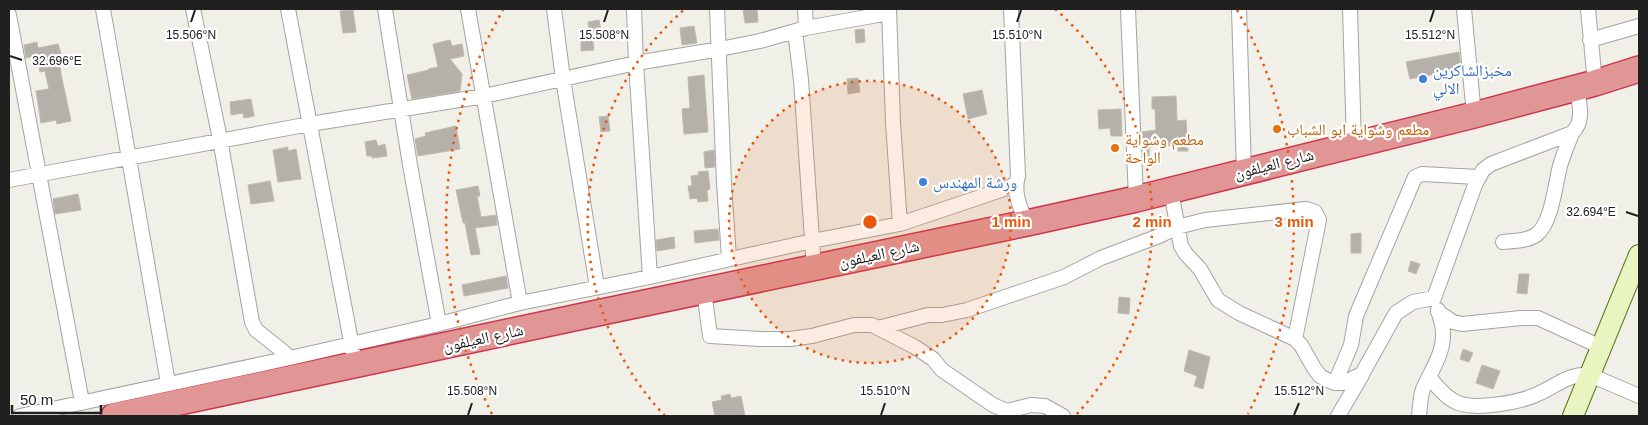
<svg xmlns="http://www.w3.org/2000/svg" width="1648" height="425" font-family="Helvetica,'Noto Naskh Arabic',sans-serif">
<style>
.building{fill:#b5b1aa;stroke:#c1b9ab}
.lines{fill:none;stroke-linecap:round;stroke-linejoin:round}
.street-casing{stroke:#a4a4a4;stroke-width:16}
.secondary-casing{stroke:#54710e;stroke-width:22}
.highway-casing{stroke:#ce354d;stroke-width:28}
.street{stroke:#fff;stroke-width:14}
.secondary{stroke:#e9f5c0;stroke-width:20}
.highway{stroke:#e19696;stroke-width:25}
.ticks{fill:none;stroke:#202020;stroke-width:2}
.ring{fill:none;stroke:#e8590c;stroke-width:2.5;stroke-dasharray:2.5 5}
.shop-dot{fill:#3f7fe0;stroke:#fff;stroke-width:2}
.food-dot{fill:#e8710a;stroke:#fff;stroke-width:2}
.labels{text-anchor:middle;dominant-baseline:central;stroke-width:4.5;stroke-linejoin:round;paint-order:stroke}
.shop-label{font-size:16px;fill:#366cbe;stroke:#fff;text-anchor:start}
.food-label{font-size:16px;fill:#c56008;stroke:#fff;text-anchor:start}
.street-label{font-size:16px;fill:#202020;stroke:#fff}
.ticks-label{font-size:12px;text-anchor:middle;fill:#202020;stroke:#fff;stroke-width:4.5;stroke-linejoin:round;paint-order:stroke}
.centre{fill:#e8590c;stroke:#fff;stroke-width:2.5}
.ring-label{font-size:15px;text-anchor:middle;font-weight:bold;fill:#e8590c;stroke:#fff;stroke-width:4.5;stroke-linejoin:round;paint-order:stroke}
</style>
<rect width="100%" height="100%" fill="#f0efe8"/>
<path class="building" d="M 743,9 L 757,9 L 758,22 L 745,23 Z
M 353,10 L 356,32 L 343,33 L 340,11 Z
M 599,20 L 601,31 L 592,32 L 594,50 L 581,51 L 581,32 L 589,31 L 588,22 Z
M 694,26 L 697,43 L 682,45 L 680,28 Z
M 864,29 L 865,42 L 856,43 L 855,30 Z
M 450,40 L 452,46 L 462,44 L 464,56 L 450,59 L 462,74 L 460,91 L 412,99 L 407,75 L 429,70 L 428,69 L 438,67 L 433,44 Z
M 37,42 L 38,48 L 58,44 L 61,54 L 58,55 L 61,74 L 71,121 L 57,124 L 56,120 L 41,123 L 36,91 L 49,89 L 45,71 L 40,72 L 37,56 L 26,58 L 24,45 Z
M 1459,52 L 1461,69 L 1410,79 L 1406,62 Z
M 704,75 L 708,132 L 684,134 L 682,109 L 690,108 L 688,77 Z
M 858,78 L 860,92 L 848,94 L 847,79 Z
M 982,90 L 987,114 L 968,119 L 963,94 Z
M 1176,96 L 1177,121 L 1186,120 L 1188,151 L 1178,151 L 1178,145 L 1149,147 L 1149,156 L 1143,157 L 1142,132 L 1156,130 L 1155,109 L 1152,109 L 1152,97 Z
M 251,99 L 254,116 L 244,118 L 243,113 L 231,115 L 230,102 Z
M 1121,109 L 1122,136 L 1111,136 L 1110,128 L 1099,129 L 1098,110 Z
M 608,116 L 610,131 L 601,132 L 599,117 Z
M 456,126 L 460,149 L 418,156 L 415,139 L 426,136 L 425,133 Z
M 376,140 L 378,146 L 385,144 L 387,156 L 372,158 L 372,156 L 367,156 L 365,142 Z
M 288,147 L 288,151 L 296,149 L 301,179 L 278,182 L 273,150 Z
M 714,150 L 715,167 L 705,168 L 704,152 Z
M 708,171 L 710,189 L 707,190 L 708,201 L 698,202 L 697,198 L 690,199 L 688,186 L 692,186 L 691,176 L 699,175 L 698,172 Z
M 270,181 L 274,201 L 251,204 L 248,185 Z
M 478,186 L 480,196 L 477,196 L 481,217 L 496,215 L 497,225 L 475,228 L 480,254 L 471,255 L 465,223 L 463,223 L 456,190 Z
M 78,194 L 81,210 L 55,214 L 53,199 Z
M 718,229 L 719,240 L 695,243 L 694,231 Z
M 1361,233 L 1361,253 L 1351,253 L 1351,234 Z
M 674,237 L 675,248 L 657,251 L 656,240 Z
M 1411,261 L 1420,264 L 1416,274 L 1408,271 Z
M 1519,274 L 1529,274 L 1527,294 L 1517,293 Z
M 506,276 L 508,288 L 464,296 L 462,285 Z
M 1119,297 L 1130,298 L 1129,314 L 1118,313 Z
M 1463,349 L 1473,353 L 1469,362 L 1460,359 Z
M 1189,350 L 1210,357 L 1203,389 L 1194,386 L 1197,376 L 1184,371 Z
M 1482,365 L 1500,371 L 1493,389 L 1476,383 Z
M 730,394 L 731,398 L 741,396 L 745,416 L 715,416 L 712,402 L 722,400 L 721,396 Z"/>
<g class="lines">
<g class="street-casing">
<path id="street" d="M 103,9 L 168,383
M 193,9 L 220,139 L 252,322 L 256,330 L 280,349 L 290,358
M 288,9 L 353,352
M 385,9 L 410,165 L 439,324
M 468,9 L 520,303
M 554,9 L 563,79 L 597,287
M 634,9 L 636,63 L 650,277
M 717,9 L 724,183 L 729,258
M 805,9 L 806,28
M 889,9 L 893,123 L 900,224
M 1011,9 L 1018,176 C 1013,193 1020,208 1027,223
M 1128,9 L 1136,199
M 1239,9 L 1244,173
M 1350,9 L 1354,144
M 1464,9 L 1474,115
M 1588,9 L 1595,83
M 9,15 L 82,402
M 795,31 L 801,80 L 814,268
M 1590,40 L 1639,26
M 9,180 L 310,124 L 484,96 L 636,63 L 720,49 L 760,41 L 806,28 L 889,13
M 1171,191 L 1181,246 L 1186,254 L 1200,269 L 1218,300 L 1239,313 L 1295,339 L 1301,345 L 1314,368 L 1320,376 L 1327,380 L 1335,383 L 1343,383 L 1362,374 L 1396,313 L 1413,302 L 1434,298 L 1475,185 L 1483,170 L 1491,164 L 1572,133 C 1585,121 1579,104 1577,88
M 1503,242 C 1514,241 1527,241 1536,235 C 1552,223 1555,185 1560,166 C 1563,155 1568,144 1572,133
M 704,291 L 710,336 L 760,339 L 790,339 L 812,336 L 854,325 L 872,325 L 915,347 L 933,359 L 942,370 L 993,405 L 1007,411 L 1031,405 L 1045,406 L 1063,416
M 1438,312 L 1453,322 L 1462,324 L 1521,318 L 1538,318 L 1601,347
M 878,328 L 928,315 L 942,315 L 967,310 L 1064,277 L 1101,258 L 1159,236 L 1177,227 L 1205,220 L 1306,209 L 1315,212 L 1319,220 L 1295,339
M 1429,377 C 1436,385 1444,396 1454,401 C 1472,412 1522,402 1540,393 C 1557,385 1570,373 1590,375 L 1639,396
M 1335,383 L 1351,345 L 1356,316 L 1415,177 L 1422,174 L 1478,177
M 20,416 L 290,358 L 439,324 L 520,303 L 650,277 L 812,241 L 900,224 L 1010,187 L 1016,183
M 1338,416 L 1362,375
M 1419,416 C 1420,407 1420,398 1423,389 C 1431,371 1444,353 1443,333 C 1443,325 1440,317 1438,310"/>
</g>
<g class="secondary-casing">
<path id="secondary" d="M 1573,416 L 1639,255"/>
</g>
<g class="highway-casing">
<path id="highway" d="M 114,416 L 602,312 L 1027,223 L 1136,199 L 1474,115 L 1595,83 L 1639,69"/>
</g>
<use href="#street" class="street"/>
<use href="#secondary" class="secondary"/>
<use href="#highway" class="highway"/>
</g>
<path class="ticks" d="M 191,22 L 195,10M 604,22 L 608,10M 1017,22 L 1021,10M 1430,22 L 1434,10M 10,56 L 22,60M 1626,212 L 1638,216M 468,415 L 472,403M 881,415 L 885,403M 1294,415 L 1299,403"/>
<circle cx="870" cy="222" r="141" fill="#e8590c" fill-opacity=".12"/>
<g class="ring">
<circle cx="870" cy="222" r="141"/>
<path d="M665 416A282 282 0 0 1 685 9M1055 9A282 282 0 0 1 1075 416"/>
<path d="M492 414A424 424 0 0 1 503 10M1237 10A424 424 0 0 1 1248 414"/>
</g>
<g class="shop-dot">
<circle cx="1423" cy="79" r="5"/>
<circle cx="923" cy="182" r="5"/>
</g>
<g class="food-dot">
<circle cx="1277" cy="129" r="5"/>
<circle cx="1115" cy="148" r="5"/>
</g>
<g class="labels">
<g class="shop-label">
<text x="1433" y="70">مخبزالشاكرين<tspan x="1433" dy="18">الالي</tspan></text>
<text x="933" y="182">ورشة المهندس</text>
</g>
<g class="food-label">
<text x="1287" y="129">مطعم وشواية ابو الشباب</text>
<text x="1125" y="139">مطعم وشواية<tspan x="1125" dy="18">الواحة</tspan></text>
</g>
<g class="street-label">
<text transform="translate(1274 164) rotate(-14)">شارع العيلفون</text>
<text transform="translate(879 254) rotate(-12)">شارع العيلفون</text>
<text transform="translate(483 338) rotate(-12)">شارع العيلفون</text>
</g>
</g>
<g class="ticks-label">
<text x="191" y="39">15.506°N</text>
<text x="604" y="39">15.508°N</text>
<text x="1017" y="39">15.510°N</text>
<text x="1430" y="39">15.512°N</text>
<text x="57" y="65">32.696°E</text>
<text x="1591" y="216">32.694°E</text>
<text x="472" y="395">15.508°N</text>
<text x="885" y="395">15.510°N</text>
<text x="1299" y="395">15.512°N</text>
</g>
<circle cx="870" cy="222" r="8" class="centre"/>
<g class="ring-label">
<text x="1011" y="227">1 min</text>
<text x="1152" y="227">2 min</text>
<text x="1294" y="227">3 min</text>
</g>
<rect width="1648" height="425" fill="none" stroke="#202020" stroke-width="20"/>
<path d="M12 405v8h89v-8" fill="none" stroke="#202020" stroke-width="2.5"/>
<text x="20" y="405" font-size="15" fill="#202020" stroke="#ffffff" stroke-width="4" paint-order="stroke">50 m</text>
</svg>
